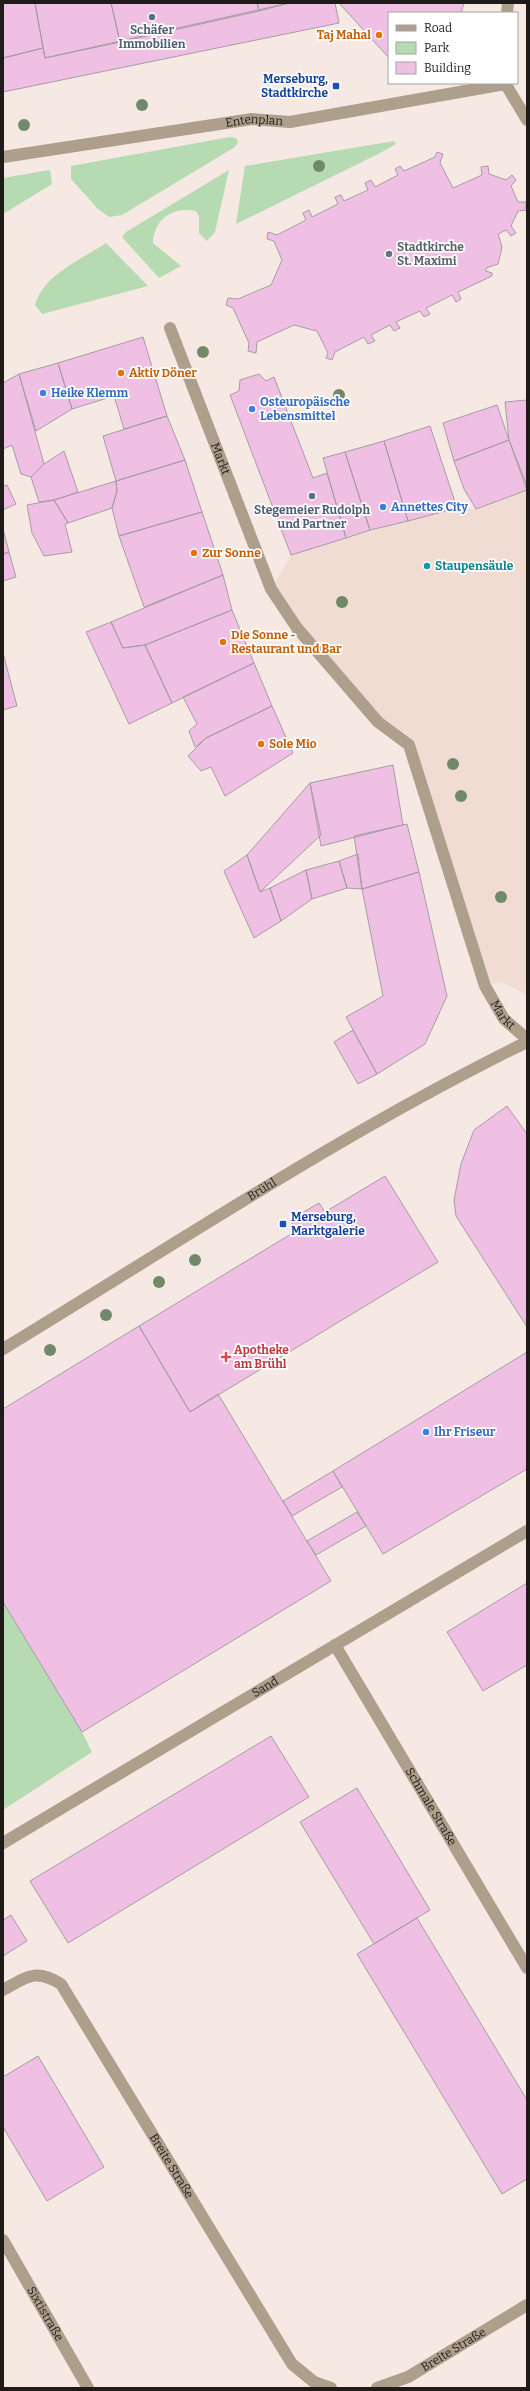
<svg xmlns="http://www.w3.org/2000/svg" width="530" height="2391" font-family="Bitter,serif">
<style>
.built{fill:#f0dcd3}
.green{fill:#b6dab2}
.building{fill:#efc0e3;stroke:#a69ca4}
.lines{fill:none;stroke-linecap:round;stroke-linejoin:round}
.street{stroke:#ae9e8c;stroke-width:12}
.tree{fill:#718968}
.service-dot{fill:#5c6f8a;stroke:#fff;stroke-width:1.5}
.food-dot{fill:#e8710a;stroke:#fff;stroke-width:1.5}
.transit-dot{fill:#1a4fb4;stroke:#fff;stroke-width:1.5}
.worship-dot{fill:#6b7280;stroke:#fff;stroke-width:1.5}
.shop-dot{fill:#3f7fe0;stroke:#fff;stroke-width:1.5}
.culture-dot{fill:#0f9aa8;stroke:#fff;stroke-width:1.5}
.health-dot{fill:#e0444e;stroke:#fff;stroke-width:1.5}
.labels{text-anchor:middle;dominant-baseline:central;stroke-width:3.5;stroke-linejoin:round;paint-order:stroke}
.service-label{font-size:12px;font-weight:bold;fill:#4e5e75;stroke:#fff}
.food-label{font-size:12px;font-weight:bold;fill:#c56008;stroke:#fff;text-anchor:start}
.transit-label{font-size:12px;font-weight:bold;fill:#164399;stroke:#fff;text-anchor:end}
.street-label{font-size:12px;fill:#1f1b19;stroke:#fff}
.worship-label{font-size:12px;font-weight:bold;fill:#5b616d;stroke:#fff;text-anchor:start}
.shop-label{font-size:12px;font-weight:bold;fill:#366cbe;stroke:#fff;text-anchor:start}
.culture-label{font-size:12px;font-weight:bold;fill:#0d838f;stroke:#fff;text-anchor:start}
.health-label{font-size:12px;font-weight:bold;fill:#be3a42;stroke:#fff;text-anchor:start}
</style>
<rect width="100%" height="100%" fill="#f6e9e4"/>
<path class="built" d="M 527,490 L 527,995 L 502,982 L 485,986 L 409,745 L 383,725 L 271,589 L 291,555 L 370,530 L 457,508 L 476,509 Z"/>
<path class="green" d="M 230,137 L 236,138 L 238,142 L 235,147 L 122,215 L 109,217 L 98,209 L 71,179 L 71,166 Z
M 394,141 L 396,144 L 380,153 L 236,224 L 245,166 Z
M 50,170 L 52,184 L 3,214 L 3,178 Z
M 229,170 L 215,232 L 207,241 L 199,233 L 199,216 L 196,211 C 173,206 154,219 153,243 L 181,266 L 159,278 L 122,237 L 126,232 Z
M 106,243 L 148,286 L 42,314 L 35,305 C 43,275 82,259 106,243 Z
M 3,1602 L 82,1732 L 92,1752 L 3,1810 Z"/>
<path class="building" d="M 3,3 L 35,3 L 43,48 L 3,58 Z
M 35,3 L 111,3 L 120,42 L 45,58 Z
M 111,3 L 257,3 L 259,11 L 120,42 Z
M 257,3 L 289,3 L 259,11 Z
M 289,3 L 335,3 L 339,23 L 3,92 L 3,58 L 43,48 L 45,58 Z
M 339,3 L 464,3 L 461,13 L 389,13 L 389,58 Z
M 437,152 L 443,154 L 440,163 L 453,188 L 482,175 L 481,167 L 488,166 L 489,174 L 506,180 L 512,175 L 516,180 L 511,186 L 518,202 L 526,202 L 526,210 L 518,211 L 511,226 L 516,233 L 511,236 L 506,230 L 498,234 L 502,247 L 498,264 L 486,268 L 486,271 L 492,273 L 492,276 L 458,292 L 461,299 L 456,302 L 452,295 L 426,308 L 430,314 L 424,317 L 420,311 L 396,322 L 400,328 L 394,331 L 390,325 L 371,335 L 375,341 L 368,344 L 364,337 L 335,352 L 332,360 L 326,358 L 328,353 L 317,331 L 294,325 L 257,342 L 256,353 L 248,351 L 249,343 L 233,308 L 226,305 L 228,298 L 238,299 L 271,285 L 282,260 L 274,241 L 267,239 L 268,232 L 277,235 L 306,220 L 303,213 L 309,210 L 312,217 L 338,204 L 335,197 L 341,195 L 344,201 L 368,190 L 365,183 L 371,180 L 375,187 L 398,175 L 395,169 L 400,166 L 404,171 L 435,157 Z
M 143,337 L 167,416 L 124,429 L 114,396 L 72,409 L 58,363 Z
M 58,363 L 72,409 L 36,431 L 19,374 Z
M 19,374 L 44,464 L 31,477 L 21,474 L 12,445 L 3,449 L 3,383 Z
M 259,374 L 266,381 L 274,377 L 313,478 L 327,473 L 346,538 L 291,555 L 230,395 L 239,391 L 240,380 Z
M 527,400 L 527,486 L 509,440 L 505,402 Z
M 497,405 L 509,440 L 454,461 L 443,423 Z
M 167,416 L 185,460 L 116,481 L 103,436 Z
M 430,426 L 457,508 L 408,521 L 384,441 Z
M 509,440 L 527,490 L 476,509 L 464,489 L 454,461 Z
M 384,441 L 408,521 L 370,530 L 345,452 Z
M 64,451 L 78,492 L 54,500 L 39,502 L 31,477 L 44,464 Z
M 345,452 L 370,530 L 346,538 L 323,458 Z
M 185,460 L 202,512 L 119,536 L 112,508 L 117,491 L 116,481 Z
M 116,481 L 117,491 L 112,508 L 68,523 L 54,500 Z
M 7,485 L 16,504 L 3,510 L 3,486 Z
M 54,500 L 68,523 L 65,524 L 72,552 L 44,556 L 32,533 L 27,505 Z
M 202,512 L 223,575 L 144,607 L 119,536 Z
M 3,529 L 9,552 L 3,554 Z
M 9,552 L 16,577 L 3,581 L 3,554 Z
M 223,575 L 232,610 L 145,645 L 123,648 L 111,622 Z
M 232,610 L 254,663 L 172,703 L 145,645 Z
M 111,622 L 123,648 L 145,645 L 172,703 L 129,724 L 86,632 Z
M 3,653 L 17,706 L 3,710 Z
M 254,663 L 272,706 L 206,738 L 195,747 L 189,731 L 197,724 L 183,697 Z
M 272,706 L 293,753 L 225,796 L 211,767 L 201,771 L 188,756 L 206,738 Z
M 393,765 L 403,825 L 321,846 L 310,783 Z
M 310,783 L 321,835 L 260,892 L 247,855 Z
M 407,824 L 419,872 L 362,889 L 354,836 Z
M 358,854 L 362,889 L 347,888 L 339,861 Z
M 247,855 L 260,892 L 270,888 L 281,921 L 254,938 L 224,871 Z
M 339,861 L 347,888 L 312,899 L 306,870 Z
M 306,870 L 312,899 L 281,921 L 270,888 Z
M 419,872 L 447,996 L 425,1044 L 377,1074 L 346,1017 L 383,996 L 362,889 Z
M 353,1030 L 377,1074 L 358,1084 L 334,1042 Z
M 507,1106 L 527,1134 L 527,1327 L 456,1216 L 454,1200 L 461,1164 L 474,1130 Z
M 385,1176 L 438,1262 L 190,1412 L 139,1326 L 296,1231 L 290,1220 L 319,1203 L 325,1212 Z
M 139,1326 L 190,1412 L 218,1394 L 331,1581 L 82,1732 L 3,1602 L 3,1409 Z
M 527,1352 L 527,1469 L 383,1554 L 333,1471 Z
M 333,1471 L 342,1487 L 292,1516 L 283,1501 Z
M 357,1512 L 366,1526 L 316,1555 L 307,1541 Z
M 527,1583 L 527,1665 L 483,1691 L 447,1632 Z
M 271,1736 L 309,1797 L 68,1943 L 30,1881 Z
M 357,1788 L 430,1910 L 374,1944 L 300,1822 Z
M 11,1915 L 27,1941 L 3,1956 L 3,1920 Z
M 417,1918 L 527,2100 L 527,2179 L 502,2194 L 357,1954 Z
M 38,2056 L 104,2167 L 47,2201 L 3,2127 L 3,2077 Z"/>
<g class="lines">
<g class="street">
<path d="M 507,13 L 508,3"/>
<path d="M 505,83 L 527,120"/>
<path id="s1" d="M 3,157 L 252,119 L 290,122 L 505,84"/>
<path id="s2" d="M 170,328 L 271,589 L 297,628 L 378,722 L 409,745 L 485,986 L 504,1019 L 527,1039"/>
<path id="s3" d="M 3,1349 C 176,1244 345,1131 527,1042"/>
<path id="s4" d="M 335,1645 L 527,1968"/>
<path id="s5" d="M 3,1843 L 527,1531"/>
<path id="s6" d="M 3,1990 C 27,1977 35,1968 61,1984 L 292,2364 L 314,2382 L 331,2388"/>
<path id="s7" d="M 3,2240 L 88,2388"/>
<path id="s8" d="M 377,2388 L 408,2377 L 527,2305"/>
</g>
</g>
<g class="tree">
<circle cx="142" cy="105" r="6"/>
<circle cx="24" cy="125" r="6"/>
<circle cx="319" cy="166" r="6"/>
<circle cx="203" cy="352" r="6"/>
<circle cx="339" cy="395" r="6"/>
<circle cx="342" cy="602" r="6"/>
<circle cx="453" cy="764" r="6"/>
<circle cx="461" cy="796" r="6"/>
<circle cx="501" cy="897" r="6"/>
<circle cx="195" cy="1260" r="6"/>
<circle cx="159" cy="1282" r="6"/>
<circle cx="106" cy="1315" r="6"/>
<circle cx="50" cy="1350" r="6"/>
</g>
<g class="service-dot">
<circle cx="152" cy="17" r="4"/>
<circle cx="312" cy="496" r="4"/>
</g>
<g class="food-dot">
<circle cx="379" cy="35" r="4"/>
<circle cx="121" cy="373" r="4"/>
<circle cx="194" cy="553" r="4"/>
<circle cx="223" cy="642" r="4"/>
<circle cx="261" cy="744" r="4"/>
</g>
<g class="transit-dot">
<rect x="332" y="82" width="8" height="8" rx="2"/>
<rect x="279" y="1220" width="8" height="8" rx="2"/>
</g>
<circle class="worship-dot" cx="389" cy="254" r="4"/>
<g class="shop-dot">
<circle cx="43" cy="393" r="4"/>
<circle cx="252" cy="409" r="4"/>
<circle cx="383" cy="507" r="4"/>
<circle cx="426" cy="1432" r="4"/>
</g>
<circle class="culture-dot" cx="427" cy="566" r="4"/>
<path class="health-dot" d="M224 1351h4v4h4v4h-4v4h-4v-4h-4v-4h4z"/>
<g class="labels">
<g class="service-label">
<text x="152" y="30">Schäfer<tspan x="152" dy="14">Immobilien</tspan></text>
<text x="312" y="510">Stegemeier Rudolph<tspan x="312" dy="14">und Partner</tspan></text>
</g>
<g class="food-label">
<text x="371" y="35" text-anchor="end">Taj Mahal</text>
<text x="129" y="373">Aktiv Döner</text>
<text x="202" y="553">Zur Sonne</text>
<text x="231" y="635">Die Sonne -<tspan x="231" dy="14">Restaurant und Bar</tspan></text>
<text x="269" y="744">Sole Mio</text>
</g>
<g class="transit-label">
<text x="328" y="79">Merseburg,<tspan x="328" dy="14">Stadtkirche</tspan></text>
<text x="291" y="1217" text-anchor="start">Merseburg,<tspan x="291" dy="14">Marktgalerie</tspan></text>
</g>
<g class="street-label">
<text stroke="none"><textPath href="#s1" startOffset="254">Entenplan</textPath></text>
<text stroke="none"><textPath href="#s2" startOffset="140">Markt</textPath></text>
<text stroke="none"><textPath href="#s2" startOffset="776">Markt</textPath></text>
<text stroke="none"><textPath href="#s3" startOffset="304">Brühl</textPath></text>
<text stroke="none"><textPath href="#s5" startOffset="305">Sand</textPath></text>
<text stroke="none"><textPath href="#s4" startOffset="188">Schmale Straße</textPath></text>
<text stroke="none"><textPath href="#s6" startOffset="276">Breite Straße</textPath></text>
<text stroke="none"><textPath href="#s7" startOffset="85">Sixtistraße</textPath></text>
<text stroke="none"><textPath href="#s8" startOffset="86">Breite Straße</textPath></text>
</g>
<g class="worship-label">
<text x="397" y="247">Stadtkirche<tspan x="397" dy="14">St. Maximi</tspan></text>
</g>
<g class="shop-label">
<text x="51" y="393">Heike Klemm</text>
<text x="260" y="402">Osteuropäische<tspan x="260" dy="14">Lebensmittel</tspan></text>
<text x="391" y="507">Annettes City</text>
<text x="434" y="1432">Ihr Friseur</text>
</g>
<g class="culture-label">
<text x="435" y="566">Staupensäule</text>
</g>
<g class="health-label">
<text x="234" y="1350">Apotheke<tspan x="234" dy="14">am Brühl</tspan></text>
</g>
</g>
<rect width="530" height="2391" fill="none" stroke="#1f1b19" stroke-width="8"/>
<rect x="388" y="12" width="130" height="72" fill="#ffffff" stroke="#a5a4a3"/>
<rect x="396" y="25" width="20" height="6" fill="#ae9e8c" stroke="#a5a4a3"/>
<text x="424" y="32" font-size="12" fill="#1f1b19">Road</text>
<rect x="396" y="42" width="20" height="12" fill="#b6dab2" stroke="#a5a4a3"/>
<text x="424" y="52" font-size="12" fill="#1f1b19">Park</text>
<rect x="396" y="62" width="20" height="12" fill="#efc0e3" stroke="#a5a4a3"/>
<text x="424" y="72" font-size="12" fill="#1f1b19">Building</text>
</svg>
